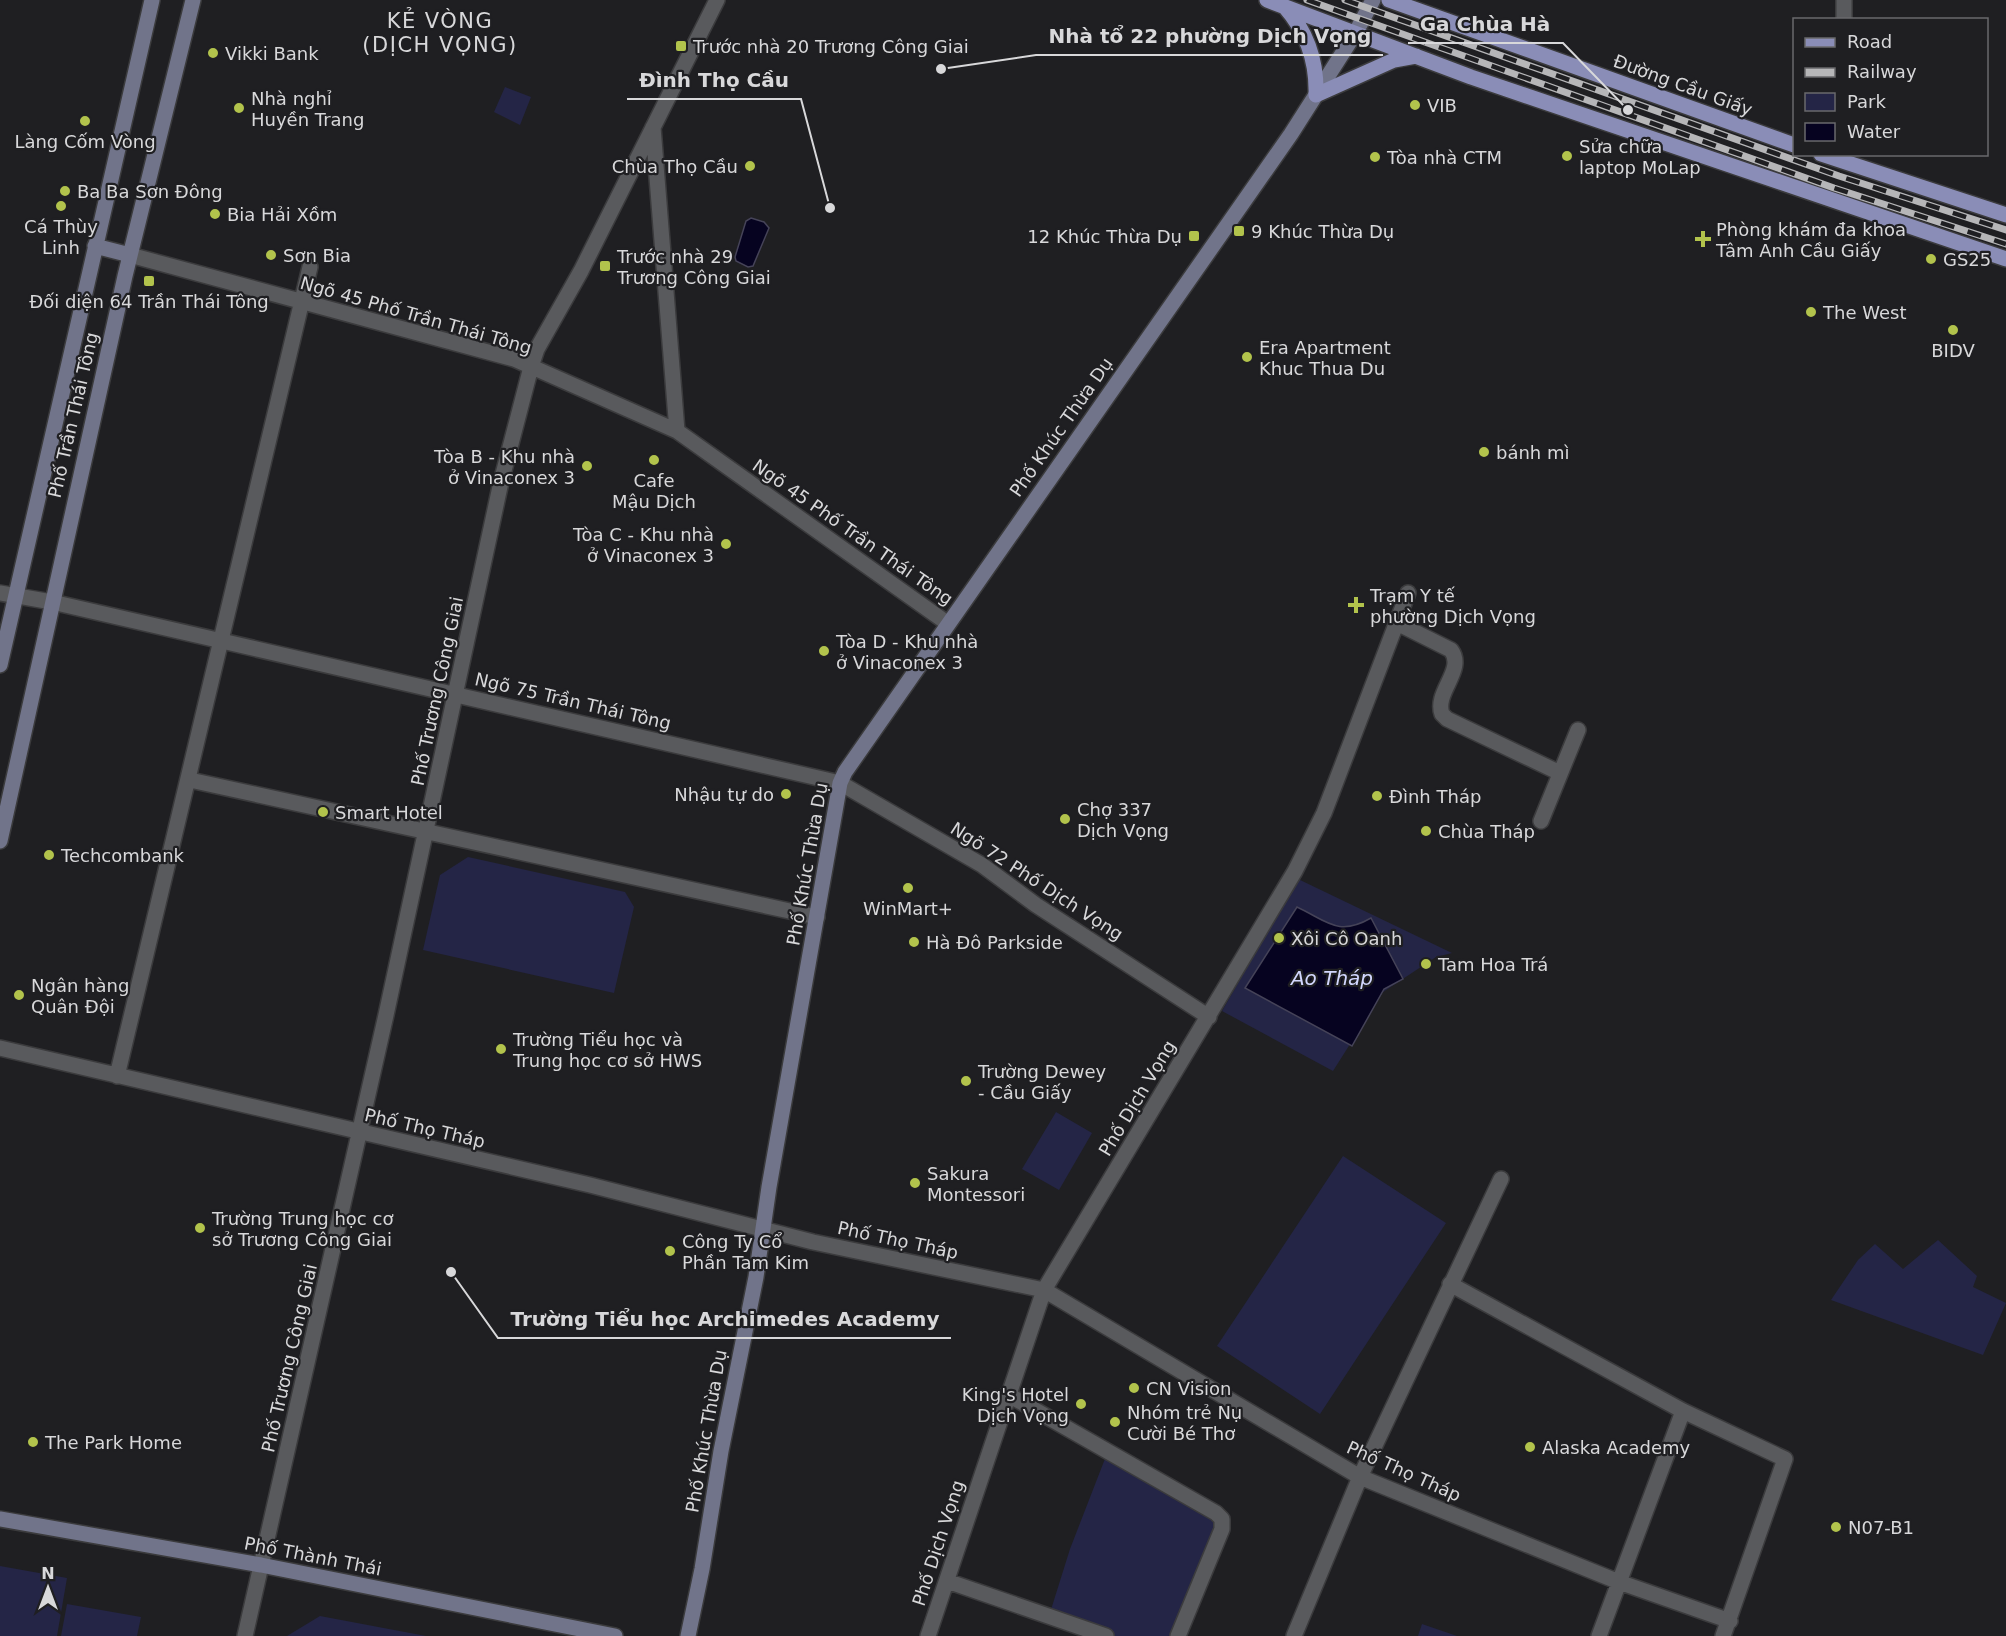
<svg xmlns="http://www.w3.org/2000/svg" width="2006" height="1636" font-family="'DejaVu Sans',sans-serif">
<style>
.green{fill:#242546}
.water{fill:#060320;stroke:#454358;stroke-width:1.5}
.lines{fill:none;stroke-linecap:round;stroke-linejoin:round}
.street-casing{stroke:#3b3b3d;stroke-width:18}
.secondary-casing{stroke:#3b3b3d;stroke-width:18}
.primary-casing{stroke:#3b3b3d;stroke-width:18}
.street{stroke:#595a5d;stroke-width:15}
.secondary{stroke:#71748a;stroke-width:15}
.primary{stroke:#8a8db7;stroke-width:15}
.rail-casing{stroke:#b6b6b8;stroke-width:7}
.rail{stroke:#1f1f22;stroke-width:4.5;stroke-dasharray:14;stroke-linecap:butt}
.poi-dot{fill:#b2c34c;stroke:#1f1f22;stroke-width:2}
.labels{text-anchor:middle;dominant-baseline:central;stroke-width:4.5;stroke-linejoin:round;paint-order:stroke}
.poi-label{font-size:18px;fill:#d8d8da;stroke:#1f1f22;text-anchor:start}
.street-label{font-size:18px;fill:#d8d8da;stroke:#1f1f22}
.water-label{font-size:20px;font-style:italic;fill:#d2d7fe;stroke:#1f1f22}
.quarter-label{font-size:21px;letter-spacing:1.5px;fill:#d8d8da;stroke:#1f1f22}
.leader{fill:none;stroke:#d8d8da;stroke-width:2}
.callout-dot{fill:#d8d8da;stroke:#1f1f22;stroke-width:2}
.callout-label{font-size:20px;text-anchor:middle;font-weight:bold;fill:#d8d8da;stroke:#1f1f22;stroke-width:4.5;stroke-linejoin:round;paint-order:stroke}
</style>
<rect width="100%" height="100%" fill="#1f1f22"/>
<path class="green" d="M 505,87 L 531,97 L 520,125 L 494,112 Z
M 468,857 L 625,892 L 634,907 L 614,993 L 423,950 L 440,875 Z
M 1298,879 L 1452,953 L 1436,957 L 1383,992 L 1333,1071 L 1222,1011 Z
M 1056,1112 L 1092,1133 L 1059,1190 L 1022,1169 Z
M 1343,1156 L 1446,1223 L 1320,1414 L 1217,1346 Z
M 1938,1240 L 1977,1276 L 1973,1287 L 2006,1303 L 1983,1355 L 1831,1300 L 1858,1260 L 1875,1244 L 1903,1269 Z
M 1108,1451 L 1222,1519 L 1178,1636 L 1106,1636 L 1049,1616 L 1070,1549 Z
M 0,1566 L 67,1578 L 57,1636 L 0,1636 Z
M 67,1604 L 141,1617 L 137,1636 L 61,1636 Z
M 320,1616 L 426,1636 L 287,1636 Z
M 1422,1624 L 1457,1636 L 1418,1636 Z"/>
<path class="water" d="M 751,218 L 764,222 L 769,228 L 753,266 L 748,267 L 736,261 L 735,257 L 746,221 Z
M 1297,907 C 1327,921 1338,937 1371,918 L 1403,979 L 1384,989 L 1352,1046 L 1245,988 Z"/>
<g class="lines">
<g class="street-casing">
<path id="street" d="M 1844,20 L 1844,0
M 653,127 L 677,431
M 130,255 L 514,359 L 677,431 L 947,623
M 0,593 L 52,602 L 840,783 L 982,865 L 1036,905 L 1209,1017
M 1397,623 L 1451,650 C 1466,670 1434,692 1442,714 L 1447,719 L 1560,773
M 190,780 L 817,917
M 1541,821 L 1578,730
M 0,1048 L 590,1185 L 813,1242 L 1044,1290 L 1360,1477 L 1619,1582 L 1730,1621
M 117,1076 L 310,267
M 1450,1284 L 1683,1411 L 1785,1459 L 1723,1636
M 1007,1394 L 1216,1513 L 1222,1519 L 1222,1529 L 1178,1636
M 947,1581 L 1106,1636
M 245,1636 L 386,1015 L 501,482 L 531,367 L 537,349 L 581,271 L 717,0
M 928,1636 L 1044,1290 L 1295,871 L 1324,813 L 1408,593
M 1294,1636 L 1360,1477 L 1501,1179
M 1599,1636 L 1683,1411"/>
</g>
<g class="secondary-casing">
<path id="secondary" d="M 95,246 L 130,255
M 0,665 L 152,0
M 0,841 L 125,276 L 193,0
M 0,1519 L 261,1565 L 615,1636
M 688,1636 L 702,1569 L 721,1451 L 756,1277 L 769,1187 L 840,783 L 845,772 L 1291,134 L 1356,32 L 1373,0"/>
</g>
<g class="primary-casing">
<path id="primary" d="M 1267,0 L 1471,77 L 2006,259
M 1389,0 L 1794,145
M 1285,7 C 1307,32 1317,62 1316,95
M 1316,95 L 1394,60 L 1416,56
M 1821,154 L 2006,215"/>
</g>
<use href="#street" class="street"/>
<use href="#secondary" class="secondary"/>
<use href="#primary" class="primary"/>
<g class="rail-casing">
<path id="rail" d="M 1307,0 L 1834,188 L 2006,244
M 1345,0 L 1839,176 L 2006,230"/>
</g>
<use href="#rail" class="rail"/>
</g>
<g class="poi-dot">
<rect x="675" y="40" width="12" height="12" rx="3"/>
<circle cx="213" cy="53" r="6"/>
<circle cx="1415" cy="105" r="6"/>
<circle cx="239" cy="108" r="6"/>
<circle cx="85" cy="121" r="6"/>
<circle cx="1567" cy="156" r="6"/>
<circle cx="1375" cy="157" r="6"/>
<circle cx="750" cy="166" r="6"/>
<circle cx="65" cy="191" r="6"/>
<circle cx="61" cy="206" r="6"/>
<circle cx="215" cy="214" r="6"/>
<rect x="1233" y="225" width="12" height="12" rx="3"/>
<rect x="1188" y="230" width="12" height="12" rx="3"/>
<path d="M1700 230h6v6h6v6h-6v6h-6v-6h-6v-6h6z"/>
<circle cx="271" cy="255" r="6"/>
<circle cx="1931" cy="259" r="6"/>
<rect x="599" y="260" width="12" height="12" rx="3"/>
<rect x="143" y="275" width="12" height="12" rx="3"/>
<circle cx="1811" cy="312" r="6"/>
<circle cx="1953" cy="330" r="6"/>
<circle cx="1247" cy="357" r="6"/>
<circle cx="1484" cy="452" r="6"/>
<circle cx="654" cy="460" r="6"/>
<circle cx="587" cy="466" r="6"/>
<circle cx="726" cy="544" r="6"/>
<path d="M1353 596h6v6h6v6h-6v6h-6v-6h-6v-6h6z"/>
<circle cx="824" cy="651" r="6"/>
<circle cx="786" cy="794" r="6"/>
<circle cx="1377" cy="796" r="6"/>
<circle cx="323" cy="812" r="6"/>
<circle cx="1065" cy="819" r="6"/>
<circle cx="1426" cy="831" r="6"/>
<circle cx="49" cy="855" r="6"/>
<circle cx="908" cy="888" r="6"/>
<circle cx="1279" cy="938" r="6"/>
<circle cx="914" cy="942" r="6"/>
<circle cx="1426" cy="964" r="6"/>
<circle cx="19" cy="995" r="6"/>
<circle cx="501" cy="1049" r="6"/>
<circle cx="966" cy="1081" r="6"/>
<circle cx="915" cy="1183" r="6"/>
<circle cx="200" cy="1228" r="6"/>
<circle cx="670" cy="1251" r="6"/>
<circle cx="1134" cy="1388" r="6"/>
<circle cx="1081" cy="1404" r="6"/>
<circle cx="1115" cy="1422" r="6"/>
<circle cx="33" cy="1442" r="6"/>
<circle cx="1530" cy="1447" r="6"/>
<circle cx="1836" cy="1527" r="6"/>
</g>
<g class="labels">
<g class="poi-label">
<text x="693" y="46">Trước nhà 20 Trương Công Giai</text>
<text x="225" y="53">Vikki Bank</text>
<text x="251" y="98">Nhà nghỉ<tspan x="251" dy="21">Huyền Trang</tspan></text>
<text x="1427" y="105">VIB</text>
<text x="85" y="141" text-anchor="middle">Làng Cốm Vòng</text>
<text x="1579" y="146">Sửa chữa<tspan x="1579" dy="21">laptop MoLap</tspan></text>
<text x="1387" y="157">Tòa nhà CTM</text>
<text x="738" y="166" text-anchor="end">Chùa Thọ Cầu</text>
<text x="77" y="191">Ba Ba Sơn Đông</text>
<text x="227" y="214">Bia Hải Xồm</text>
<text x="61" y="226" text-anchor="middle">Cá Thùy<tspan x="61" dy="21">Linh</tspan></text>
<text x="1716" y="229">Phòng khám đa khoa<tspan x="1716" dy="21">Tâm Anh Cầu Giấy</tspan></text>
<text x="1251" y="231">9 Khúc Thừa Dụ</text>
<text x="1182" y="236" text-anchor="end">12 Khúc Thừa Dụ</text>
<text x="283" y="255">Sơn Bia</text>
<text x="617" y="256">Trước nhà 29<tspan x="617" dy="21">Trương Công Giai</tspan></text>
<text x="1943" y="259">GS25</text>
<text x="149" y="301" text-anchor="middle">Đối diện 64 Trần Thái Tông</text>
<text x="1823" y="312">The West</text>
<text x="1259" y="347">Era Apartment<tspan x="1259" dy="21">Khuc Thua Du</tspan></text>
<text x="1953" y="350" text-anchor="middle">BIDV</text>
<text x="1496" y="452">bánh mì</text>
<text x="575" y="456" text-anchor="end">Tòa B - Khu nhà<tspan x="575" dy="21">ở Vinaconex 3</tspan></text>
<text x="654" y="480" text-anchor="middle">Cafe<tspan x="654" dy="21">Mậu Dịch</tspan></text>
<text x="714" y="534" text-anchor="end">Tòa C - Khu nhà<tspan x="714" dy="21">ở Vinaconex 3</tspan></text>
<text x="1370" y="595">Trạm Y tế<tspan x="1370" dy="21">phường Dịch Vọng</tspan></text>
<text x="836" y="641">Tòa D - Khu nhà<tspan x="836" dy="21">ở Vinaconex 3</tspan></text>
<text x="774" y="794" text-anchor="end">Nhậu tự do</text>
<text x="1389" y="796">Đình Tháp</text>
<text x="1077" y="809">Chợ 337<tspan x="1077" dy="21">Dịch Vọng</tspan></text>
<text x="335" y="812">Smart Hotel</text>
<text x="1438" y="831">Chùa Tháp</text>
<text x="61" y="855">Techcombank</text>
<text x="908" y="908" text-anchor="middle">WinMart+</text>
<text x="1291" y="938">Xôi Cô Oanh</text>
<text x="926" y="942">Hà Đô Parkside</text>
<text x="1438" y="964">Tam Hoa Trá</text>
<text x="31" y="985">Ngân hàng<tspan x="31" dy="21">Quân Đội</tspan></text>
<text x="513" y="1039">Trường Tiểu học và<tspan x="513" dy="21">Trung học cơ sở HWS</tspan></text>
<text x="978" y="1071">Trường Dewey<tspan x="978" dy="21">- Cầu Giấy</tspan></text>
<text x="927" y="1173">Sakura<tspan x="927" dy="21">Montessori</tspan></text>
<text x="212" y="1218">Trường Trung học cơ<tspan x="212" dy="21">sở Trương Công Giai</tspan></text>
<text x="682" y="1241">Công Ty Cổ<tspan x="682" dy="21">Phần Tam Kim</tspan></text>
<text x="1146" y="1388">CN Vision</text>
<text x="1069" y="1394" text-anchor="end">King's Hotel<tspan x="1069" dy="21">Dịch Vọng</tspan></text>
<text x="1127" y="1412">Nhóm trẻ Nụ<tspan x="1127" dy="21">Cười Bé Thơ</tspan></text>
<text x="45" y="1442">The Park Home</text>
<text x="1542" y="1447">Alaska Academy</text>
<text x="1848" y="1527">N07-B1</text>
</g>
<g class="street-label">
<text transform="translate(1683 85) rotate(20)">Đường Cầu Giấy</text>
<text transform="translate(416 315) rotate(16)">Ngõ 45 Phố Trần Thái Tông</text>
<text transform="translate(73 415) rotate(-77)">Phố Trần Thái Tông</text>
<text transform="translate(1061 427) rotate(-55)">Phố Khúc Thừa Dụ</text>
<text transform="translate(853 532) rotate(35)">Ngõ 45 Phố Trần Thái Tông</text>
<text transform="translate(437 691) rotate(-78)">Phố Trương Công Giai</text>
<text transform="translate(573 701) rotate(13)">Ngõ 75 Trần Thái Tông</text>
<text transform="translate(807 864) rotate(-80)">Phố Khúc Thừa Dụ</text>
<text transform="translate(1037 881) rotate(33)">Ngõ 72 Phố Dịch Vọng</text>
<text transform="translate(1137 1098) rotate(-59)">Phố Dịch Vọng</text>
<text transform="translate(425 1128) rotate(13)">Phố Thọ Tháp</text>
<text transform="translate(898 1240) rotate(12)">Phố Thọ Tháp</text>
<text transform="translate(289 1358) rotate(-77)">Phố Trương Công Giai</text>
<text transform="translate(706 1431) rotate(-80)">Phố Khúc Thừa Dụ</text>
<text transform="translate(1404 1471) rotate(24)">Phố Thọ Tháp</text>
<text transform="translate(938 1543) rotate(-72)">Phố Dịch Vọng</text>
<text transform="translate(313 1556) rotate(11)">Phố Thành Thái</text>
</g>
<g class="water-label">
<text x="1332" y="978">Ao Tháp</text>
</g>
<g class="quarter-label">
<text x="440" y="21">KẺ VÒNG<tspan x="440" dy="24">(DỊCH VỌNG)</tspan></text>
</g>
</g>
<path class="leader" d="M1628 110L1563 43H1408M941 69L1036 55H1383M830 208L801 99H627M451 1272L498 1338H951"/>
<g class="callout-dot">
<circle cx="1628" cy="110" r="6"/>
<circle cx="941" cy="69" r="6"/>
<circle cx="830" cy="208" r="6"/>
<circle cx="451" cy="1272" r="6"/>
</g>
<g class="callout-label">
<text x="1485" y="31">Ga Chùa Hà</text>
<text x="1210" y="43">Nhà tổ 22 phường Dịch Vọng</text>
<text x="714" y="87">Đình Thọ Cầu</text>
<text x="725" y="1326">Trường Tiểu học Archimedes Academy</text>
</g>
<rect x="1793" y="18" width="195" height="138" fill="#1f1f22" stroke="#69696c" stroke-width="1.5"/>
<rect x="1805" y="38" width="30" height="9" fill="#8a8db7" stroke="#69696c" stroke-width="1.5"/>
<text x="1847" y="48" font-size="18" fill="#d8d8da">Road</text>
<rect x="1805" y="68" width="30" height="9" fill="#b6b6b8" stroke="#69696c" stroke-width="1.5"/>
<text x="1847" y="78" font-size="18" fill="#d8d8da">Railway</text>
<rect x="1805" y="93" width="30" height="18" fill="#242546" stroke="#69696c" stroke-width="1.5"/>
<text x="1847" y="108" font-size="18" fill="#d8d8da">Park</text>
<rect x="1805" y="123" width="30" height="18" fill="#060320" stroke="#69696c" stroke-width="1.5"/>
<text x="1847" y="138" font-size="18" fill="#d8d8da">Water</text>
<g transform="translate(48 1588)" stroke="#1f1f22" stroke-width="4.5" paint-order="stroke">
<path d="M0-4.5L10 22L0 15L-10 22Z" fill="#d8d8da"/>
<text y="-9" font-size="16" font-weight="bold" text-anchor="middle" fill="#d8d8da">N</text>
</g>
</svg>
